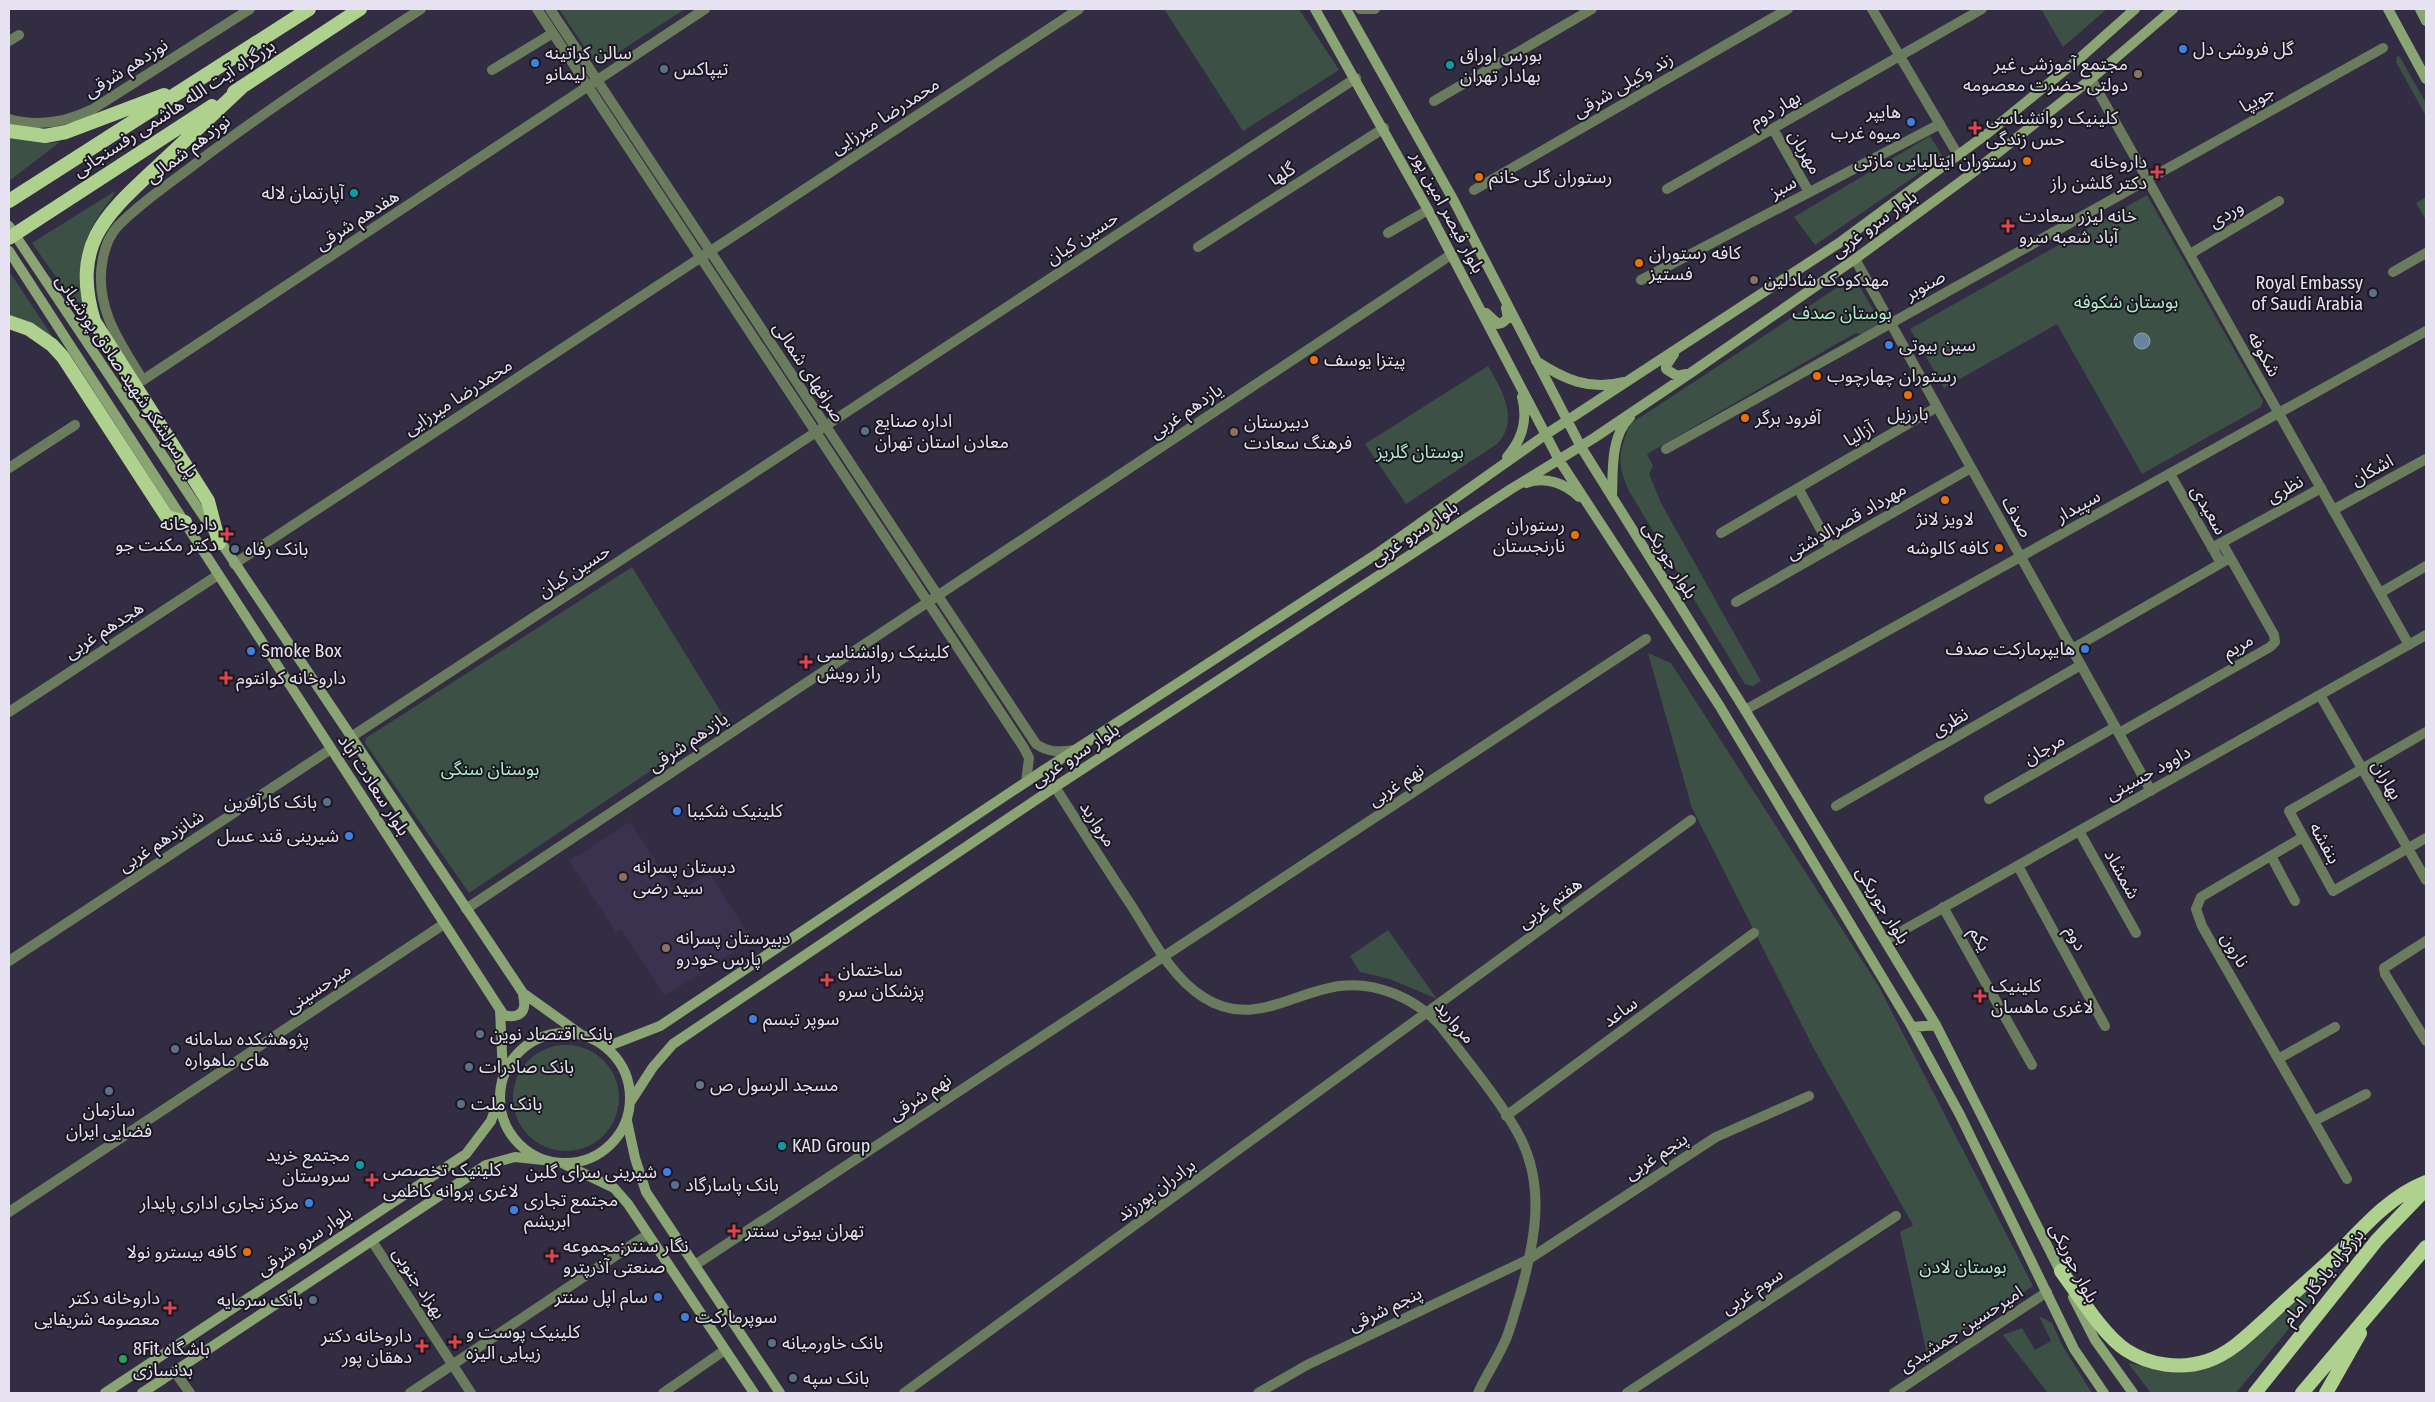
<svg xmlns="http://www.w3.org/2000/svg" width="2435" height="1402" font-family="'Fira Sans Condensed','Noto Sans Arabic',sans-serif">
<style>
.built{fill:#3b324f}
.green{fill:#3c5046}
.water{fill:#67859a;stroke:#8da1b4}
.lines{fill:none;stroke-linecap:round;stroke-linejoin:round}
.minor{stroke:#6b7b5d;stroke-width:10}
.tertiary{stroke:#6b7b5d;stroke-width:10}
.secondary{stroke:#8ba474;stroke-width:10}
.trunk{stroke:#aed28e;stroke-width:14}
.shop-dot{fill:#3f7fe0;stroke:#1a1721;stroke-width:2}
.culture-dot{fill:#0f9aa8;stroke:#1a1721;stroke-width:2}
.service-dot{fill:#5c6f8a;stroke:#1a1721;stroke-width:2}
.education-dot{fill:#8d6e63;stroke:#1a1721;stroke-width:2}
.health-dot{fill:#e0444e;stroke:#1a1721;stroke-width:2}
.food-dot{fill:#e8710a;stroke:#1a1721;stroke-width:2}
.worship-dot{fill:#6b7280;stroke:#1a1721;stroke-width:2}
.leisure-dot{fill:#2e9e5b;stroke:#1a1721;stroke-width:2}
.labels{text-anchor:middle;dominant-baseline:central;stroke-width:4;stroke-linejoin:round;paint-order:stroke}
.poi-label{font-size:18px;fill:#e6e2f1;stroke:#1a1721;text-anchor:start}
.street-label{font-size:18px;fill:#e6e2f1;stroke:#1a1721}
.park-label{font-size:18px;fill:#afedce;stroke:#1a1721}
</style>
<rect width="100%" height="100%" fill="#332d43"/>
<path class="built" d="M 630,822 L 676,893 L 651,910 L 709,873 L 752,940 L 665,996 L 621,929 L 616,932 L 569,861 Z"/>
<path class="green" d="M 559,9 L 685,9 L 597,66 Z
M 1164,9 L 1299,9 L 1339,70 L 1243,131 Z
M 2041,9 L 2107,9 L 2063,47 Z
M 2397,56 L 2400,57 L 2426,103 L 2426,116 L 2396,62 Z
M 1930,136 L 1943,157 L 1815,245 L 1794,217 Z
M 9,138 L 48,143 L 60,142 L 9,181 Z
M 115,191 C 112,201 103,208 98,217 C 81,244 74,277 85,308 L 80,311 L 32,243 Z
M 2147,195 L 2263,401 L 2261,407 L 2142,474 L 2057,324 L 1944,388 L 1910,329 Z
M 2426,197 L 2426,220 L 2416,203 Z
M 9,271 L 52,336 L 9,317 Z
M 1847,281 L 1854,281 L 1858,284 L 1880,321 L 1878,325 L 1863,335 L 1856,333 L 1831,347 L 1647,454 L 1653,466 L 1649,474 L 1661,503 L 1761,681 L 1753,686 L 1745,684 L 1629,491 C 1616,463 1619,453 1630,424 Z
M 1488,366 C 1502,390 1520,420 1497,444 L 1406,504 L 1365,444 Z
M 632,567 L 726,720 L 469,893 L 365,743 L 366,738 Z
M 1648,653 L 1671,663 L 1878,985 L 2033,1286 L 1927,1354 L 1900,1232 L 1913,1225 L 1814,1049 L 1692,808 Z
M 1388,930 L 1437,999 L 1390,979 L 1360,972 L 1350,956 Z
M513 1098a53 53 0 1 1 106 0a53 53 0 1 1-106 0Z
M 2375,1224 L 2236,1393 L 2151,1393 L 2128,1363 C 2163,1371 2196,1373 2229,1358 Z
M 2039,1316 L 2052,1323 L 2062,1345 L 2092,1393 L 2048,1393 L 2003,1335 L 2022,1328 L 2035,1350 L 2051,1341 Z"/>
<path class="water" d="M2134 341a8 8 0 1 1 16 0a8 8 0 1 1-16 0Z"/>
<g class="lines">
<path class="minor" d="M 9,41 L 19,35
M 492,70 L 553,33
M 1434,101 L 1592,9
M 9,119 C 38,127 67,122 93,109 L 250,9
M 1773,129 L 1809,192
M 1667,189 L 1982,9
M 1474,190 L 1788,9
M 1388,233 L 1428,210
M 1198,247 L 1384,128
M 2190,254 L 2279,201
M 2393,272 L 2426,253
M 1641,280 L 1940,124
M 143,380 L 705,9
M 1666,449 L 2383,48
M 9,468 L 75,425
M 2170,474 L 2221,563
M 1798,488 L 1831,548
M 2333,510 L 2426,459
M 1721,533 L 1937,407
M 2212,548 L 2321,488
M 234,564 L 1079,9
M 2380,593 L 2426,566
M 1736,602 L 1971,468
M 2072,649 L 2230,558
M 9,712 L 218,575
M 2426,732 L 2289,811 L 2333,891 L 2426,838
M 2119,733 L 2270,647 L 2275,642 L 2274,635 L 2222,543
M 351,737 L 1356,78
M 1989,799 L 2115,727
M 1836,806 L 2081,665
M 2079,831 L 2136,933
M 2303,837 L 2201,897 L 2196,909 L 2202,926 L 2347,1179
M 2271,856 L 2295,901
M 2018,866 L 2105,1026
M 1943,907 L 2032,1065
M 2426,941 L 2384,968 L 2385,974 L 2426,1041
M 9,961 L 331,749
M 2278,1059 L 2335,1027
M 1506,1116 L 1754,933
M 2314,1121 L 2366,1094
M 9,1212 L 444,924
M 695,1265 L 1646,639
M 410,1393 L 648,1234
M 663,1393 L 725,1350
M 904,1393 L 1691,820
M 1258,1393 L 1307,1365 L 1529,1259 L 1716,1137 L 1809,1096
M 1627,1393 L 1896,1216"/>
<path class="tertiary" d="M 537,9 L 1024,748 L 1029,758 L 1026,782
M 550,9 L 1036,744 C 1049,753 1060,752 1075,750
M 1360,9 L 1375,9
M 1872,9 L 1958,155
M 2091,79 L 2409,645
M 1855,259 L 2151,791
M 143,380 C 119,342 93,305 103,258 C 105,248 110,235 117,227 C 141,202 172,182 199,161 C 271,107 346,58 421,9
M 2320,695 L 2426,880
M 1745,710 L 2426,331
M 1055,787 C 1080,826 1105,866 1131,905 C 1151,936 1170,976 1203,997 C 1252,1029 1292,992 1340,986 C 1377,981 1415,999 1439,1024 C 1465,1058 1502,1102 1521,1139 C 1546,1190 1534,1244 1520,1295 C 1515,1310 1512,1325 1506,1339 C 1498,1358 1486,1375 1478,1393
M 466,909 L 1452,254
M 1886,940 L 2426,635
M 372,1241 L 471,1393
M 175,1372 L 190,1393
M 1894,1393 L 2047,1292"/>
<path class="secondary" d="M 1315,9 L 1428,210 L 1559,460 L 1719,705 L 1912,1027 L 1960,1115 L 2074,1349 L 2104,1393
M 1346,9 L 1454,201 L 1581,447 L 1745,710 L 1936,1025 L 2063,1277
M 2388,9 L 2426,79
M 2420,9 L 2426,21
M 9,226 L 523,993 L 583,1036
M 9,251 L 503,1014 C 510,1018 522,1017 524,1007 C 525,1003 523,997 523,993
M 1486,313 L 1498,324 L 1502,323 L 1508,318 L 1506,308
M 1674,354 L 1666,366 L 1666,369 L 1677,376 L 1686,374
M 1536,361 C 1564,379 1589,391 1623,382
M 1507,457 C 1522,440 1528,419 1522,397
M 1526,483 C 1545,476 1565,483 1579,497
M 1612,497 C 1613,473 1610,436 1630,417
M 1440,513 L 1433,524 L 1437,530 L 1448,527
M 500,1009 L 503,1075
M 1912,1027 L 1936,1025
M500 1098a65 65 0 1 1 130 0a65 65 0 1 1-130 0Z
M 606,1047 L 660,1026 L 1044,770 L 1375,555 L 1545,435 L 1839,243 L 1988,133 L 2081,57 L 2135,9
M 631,1101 L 653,1067 L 673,1044 L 1055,787 L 1511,489 L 1594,438 L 1692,372 L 1855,259 L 1971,174 L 2091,79 L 2173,9
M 627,1121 L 635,1158 L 646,1192 L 780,1393
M 564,1164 L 614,1188 L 628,1204 L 754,1393
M 2073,1297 L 2095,1340 L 2133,1393
M 105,1393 L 466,1154 L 491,1121 L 500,1096
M 142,1393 L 486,1165 L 515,1157 L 543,1160"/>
<path class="trunk" d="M 234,92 L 360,9
M 9,131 L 45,136 L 66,132 L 164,95
M 9,201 L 309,9
M 9,238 L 212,106
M 9,322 L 29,329 L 52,345 L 63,357 L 167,517 L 185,522
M 219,543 L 208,501 L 94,321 C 70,242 108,213 160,164 C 187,139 214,113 241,88
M 2061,1271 C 2078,1294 2103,1335 2126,1350 C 2149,1365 2180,1370 2207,1361 C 2231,1353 2249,1334 2268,1317 C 2292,1294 2317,1273 2341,1250 C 2367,1223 2391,1196 2426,1182
M 2255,1393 L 2377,1240 L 2426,1189
M 2302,1393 L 2426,1247
M 2326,1393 L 2360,1333"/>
</g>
<g class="shop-dot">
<circle cx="2183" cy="49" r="5"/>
<circle cx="535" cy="63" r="5"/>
<circle cx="1911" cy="122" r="5"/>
<circle cx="1889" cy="345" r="5"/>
<circle cx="2085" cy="649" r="5"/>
<circle cx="251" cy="651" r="5"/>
<circle cx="677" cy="811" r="5"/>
<circle cx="349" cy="836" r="5"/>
<circle cx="753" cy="1019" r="5"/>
<circle cx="667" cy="1172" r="5"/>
<circle cx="309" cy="1203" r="5"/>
<circle cx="514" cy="1210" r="5"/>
<circle cx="658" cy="1297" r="5"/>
<circle cx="685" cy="1317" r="5"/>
</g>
<g class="culture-dot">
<circle cx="1450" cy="65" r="5"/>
<circle cx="354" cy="193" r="5"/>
<circle cx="782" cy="1146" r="5"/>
<circle cx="360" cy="1165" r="5"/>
</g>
<g class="service-dot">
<circle cx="664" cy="69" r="5"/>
<circle cx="2373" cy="293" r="5"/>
<circle cx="865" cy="431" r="5"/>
<circle cx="235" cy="549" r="5"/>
<circle cx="327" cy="802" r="5"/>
<circle cx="480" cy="1034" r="5"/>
<circle cx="175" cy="1049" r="5"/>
<circle cx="469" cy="1067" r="5"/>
<circle cx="109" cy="1091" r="5"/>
<circle cx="461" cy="1104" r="5"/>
<circle cx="675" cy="1185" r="5"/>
<circle cx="313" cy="1300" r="5"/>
<circle cx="772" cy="1343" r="5"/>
<circle cx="793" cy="1378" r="5"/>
</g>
<g class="education-dot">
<circle cx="2138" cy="74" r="5"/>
<circle cx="1754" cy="280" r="5"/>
<circle cx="1234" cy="432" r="5"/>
<circle cx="623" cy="877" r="5"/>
<circle cx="666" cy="948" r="5"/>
</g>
<g class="health-dot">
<path d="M1972.5 120.5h5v5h5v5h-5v5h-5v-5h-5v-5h5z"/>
<path d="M2154.5 164.5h5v5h5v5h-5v5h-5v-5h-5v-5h5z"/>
<path d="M2005.5 218.5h5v5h5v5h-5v5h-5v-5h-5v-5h5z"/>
<path d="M224.5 526.5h5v5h5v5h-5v5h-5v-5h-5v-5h5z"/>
<path d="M803.5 654.5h5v5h5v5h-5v5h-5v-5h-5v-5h5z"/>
<path d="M223.5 670.5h5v5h5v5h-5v5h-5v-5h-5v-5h5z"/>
<path d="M824.5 972.5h5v5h5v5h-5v5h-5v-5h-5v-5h5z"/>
<path d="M1977.5 988.5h5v5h5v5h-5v5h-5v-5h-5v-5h5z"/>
<path d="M369.5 1172.5h5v5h5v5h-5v5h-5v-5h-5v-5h5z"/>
<path d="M731.5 1223.5h5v5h5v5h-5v5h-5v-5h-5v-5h5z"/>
<path d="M549.5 1248.5h5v5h5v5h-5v5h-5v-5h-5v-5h5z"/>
<path d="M167.5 1300.5h5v5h5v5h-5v5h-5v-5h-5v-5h5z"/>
<path d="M452.5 1334.5h5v5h5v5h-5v5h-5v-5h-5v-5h5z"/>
<path d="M419.5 1338.5h5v5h5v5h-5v5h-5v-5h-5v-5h5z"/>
</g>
<g class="food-dot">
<circle cx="2027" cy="161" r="5"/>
<circle cx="1479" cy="177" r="5"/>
<circle cx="1639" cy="263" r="5"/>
<circle cx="1314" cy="360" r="5"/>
<circle cx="1817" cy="376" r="5"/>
<circle cx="1908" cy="395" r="5"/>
<circle cx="1745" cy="418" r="5"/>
<circle cx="1945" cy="500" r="5"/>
<circle cx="1575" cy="535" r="5"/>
<circle cx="1999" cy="548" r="5"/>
<circle cx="247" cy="1252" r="5"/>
</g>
<circle class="worship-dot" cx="700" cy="1085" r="5"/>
<circle class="leisure-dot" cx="123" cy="1359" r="5"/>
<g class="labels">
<g class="poi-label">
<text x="2193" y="49">گل فروشی دل</text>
<text x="545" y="53">سالن کراتینه<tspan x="545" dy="21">لیمانو</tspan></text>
<text x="1460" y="55">بورس اوراق<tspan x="1460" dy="21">بهادار تهران</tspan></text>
<text x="2128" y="64" text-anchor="end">مجتمع آموزشی غیر<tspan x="2128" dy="21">دولتی حضرت معصومه</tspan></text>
<text x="674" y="69">تیپاکس</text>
<text x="1901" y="112" text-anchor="end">هایپر<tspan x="1901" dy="21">میوه غرب</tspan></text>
<text x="1986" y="118">کلینیک روانشناسی<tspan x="1986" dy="21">حس زندگی</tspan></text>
<text x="2017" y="161" text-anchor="end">رستوران ایتالیایی مازتی</text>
<text x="2147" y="162" text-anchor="end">داروخانه<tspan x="2147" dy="21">دکتر گلشن راز</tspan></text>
<text x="1489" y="177">رستوران گلی خانم</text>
<text x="344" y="193" text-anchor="end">آپارتمان لاله</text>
<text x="2019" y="216">خانه لیزر سعادت<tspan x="2019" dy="21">آباد شعبه سرو</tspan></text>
<text x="1649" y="253">کافه رستوران<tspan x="1649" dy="21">فستیز</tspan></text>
<text x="1764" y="280">مهدکودک شادلین</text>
<text x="2363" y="283" text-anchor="end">Royal Embassy<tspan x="2363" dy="21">of Saudi Arabia</tspan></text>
<text x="1899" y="345">سین بیوتی</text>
<text x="1324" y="360">پیتزا یوسف</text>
<text x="1827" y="376">رستوران چهارچوب</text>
<text x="1908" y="414" text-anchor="middle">بارزیل</text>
<text x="1755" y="418">آفرود برگر</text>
<text x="875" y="421">اداره صنایع<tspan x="875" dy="21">معادن استان تهران</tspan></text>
<text x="1244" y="422">دبیرستان<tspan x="1244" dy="21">فرهنگ سعادت</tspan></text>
<text x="1945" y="519" text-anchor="middle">لاويز لانژ</text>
<text x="217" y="524" text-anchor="end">داروخانه<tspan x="217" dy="21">دکتر مکنت جو</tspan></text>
<text x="1565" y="525" text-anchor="end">رستوران<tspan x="1565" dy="21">نارنجستان</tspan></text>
<text x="1989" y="548" text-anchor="end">کافه کالوشه</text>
<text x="245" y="549">بانک رفاه</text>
<text x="2075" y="649" text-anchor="end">هایپرمارکت صدف</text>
<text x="261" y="651">Smoke Box</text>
<text x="817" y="652">کلینیک روانشناسی<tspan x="817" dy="21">راز رویش</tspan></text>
<text x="236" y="678">داروخانه کوانتوم</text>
<text x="317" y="802" text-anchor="end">بانک کارآفرین</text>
<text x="687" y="811">کلینیک شکیبا</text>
<text x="339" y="836" text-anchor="end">شیرینی قند عسل</text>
<text x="633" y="867">دبستان پسرانه<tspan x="633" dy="21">سید رضی</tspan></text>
<text x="676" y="938">دبیرستان پسرانه<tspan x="676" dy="21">پارس خودرو</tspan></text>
<text x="838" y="970">ساختمان<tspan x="838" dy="21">پزشکان سرو</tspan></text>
<text x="1991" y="986">کلینیک<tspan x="1991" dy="21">لاغری ماهسان</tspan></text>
<text x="763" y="1019">سوپر تبسم</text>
<text x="490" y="1034">بانک اقتصاد نوین</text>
<text x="185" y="1039">پژوهشکده سامانه<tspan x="185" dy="21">های ماهواره</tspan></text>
<text x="479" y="1067">بانک صادرات</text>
<text x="710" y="1085">مسجد الرسول ص</text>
<text x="471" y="1104">بانک ملت</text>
<text x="109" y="1110" text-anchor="middle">سازمان<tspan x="109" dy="21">فضایی ایران</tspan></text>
<text x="792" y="1146">KAD Group</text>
<text x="350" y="1155" text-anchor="end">مجتمع خرید<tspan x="350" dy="21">سروستان</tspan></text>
<text x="383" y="1170">کلینیک تخصصی<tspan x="383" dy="21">لاغری پروانه کاظمی</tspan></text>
<text x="657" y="1172" text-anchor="end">شیرینی سرای گلبن</text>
<text x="685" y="1185">بانک پاسارگاد</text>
<text x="524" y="1200">مجتمع تجاری<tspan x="524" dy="21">ابریشم</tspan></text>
<text x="299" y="1203" text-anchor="end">مرکز تجاری اداری پایدار</text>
<text x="745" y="1231">تهران بیوتی سنتر</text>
<text x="563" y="1246">نگار سنتر;مجموعه<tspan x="563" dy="21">صنعتی آذرپترو</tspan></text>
<text x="237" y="1252" text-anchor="end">کافه بیسترو نولا</text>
<text x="648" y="1297" text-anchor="end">سام اپل سنتر</text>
<text x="160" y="1298" text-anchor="end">داروخانه دکتر<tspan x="160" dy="21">معصومه شریفایی</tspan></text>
<text x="303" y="1300" text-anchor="end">بانک سرمایه</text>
<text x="695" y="1317">سوپرمارکت</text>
<text x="466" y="1332">کلینیک پوست و<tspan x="466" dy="21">زیبایی الیزه</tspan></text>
<text x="412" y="1336" text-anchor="end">داروخانه دکتر<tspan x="412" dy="21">دهقان پور</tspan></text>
<text x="782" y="1343">بانک خاورمیانه</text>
<text x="133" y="1349">8Fit باشگاه<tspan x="133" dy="21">بدنسازی</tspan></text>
<text x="803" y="1378">بانک سپه</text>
</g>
<g class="street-label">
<text transform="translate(126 68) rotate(-32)">نوزدهم شرقی</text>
<text transform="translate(1623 85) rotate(-30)">زند وکیلی شرقی</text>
<text transform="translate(2257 99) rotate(-29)">جویپا</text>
<text transform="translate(174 108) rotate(-33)">بزرگراه آیت الله هاشمی رفسنجانی</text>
<text transform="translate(1775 109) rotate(-30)">بهار دوم</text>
<text transform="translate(885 116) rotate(-33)">محمدرضا میرزایی</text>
<text transform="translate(188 149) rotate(-37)">نوزدهم شمالی</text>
<text transform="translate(1805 152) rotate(60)">مهربان</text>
<text transform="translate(1282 174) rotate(-32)">گلها</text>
<text transform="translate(1783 187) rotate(-28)">سبز</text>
<text transform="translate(1448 212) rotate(62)">بلوار قیصر امین پور</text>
<text transform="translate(2226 214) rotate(-31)">وردی</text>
<text transform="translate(357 220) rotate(-33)">هفدهم شرقی</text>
<text transform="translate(1874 224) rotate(-36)">بلوار سرو غربی</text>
<text transform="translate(1082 238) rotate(-33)">حسین کیان</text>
<text transform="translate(1925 285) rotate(-29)">صنوبر</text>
<text transform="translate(2264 354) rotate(61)">شکوفه</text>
<text transform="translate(809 372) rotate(57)">صرافهای شمالی</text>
<text transform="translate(127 376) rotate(56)">پل سرلشکر شهید صادق پورشیانی</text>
<text transform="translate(458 397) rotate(-33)">محمدرضا میرزایی</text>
<text transform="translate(1186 411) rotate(-34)">یازدهم غربی</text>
<text transform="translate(1859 434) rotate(-30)">آزالیا</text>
<text transform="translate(2372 470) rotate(-29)">اشکان</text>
<text transform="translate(2285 489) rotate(-29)">نظری</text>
<text transform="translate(2078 506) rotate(-29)">سپیدار</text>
<text transform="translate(2209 510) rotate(60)">سعیدی</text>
<text transform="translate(2017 517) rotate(61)">صدف</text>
<text transform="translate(1846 521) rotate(-30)">مهرداد قصرالدشتی</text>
<text transform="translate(1414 533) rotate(-34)">بلوار سرو غربی</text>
<text transform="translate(1670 560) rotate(58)">بلوار جوریکی</text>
<text transform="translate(574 571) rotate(-33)">حسین کیان</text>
<text transform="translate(104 630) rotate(-33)">هجدهم غربی</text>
<text transform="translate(2238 646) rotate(-30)">مریم</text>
<text transform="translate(1950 722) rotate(-30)">نظری</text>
<text transform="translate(688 742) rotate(-34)">یازدهم شرقی</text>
<text transform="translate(2044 749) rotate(-30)">مرجان</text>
<text transform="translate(1075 755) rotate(-33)">بلوار سرو غربی</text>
<text transform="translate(2148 773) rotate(-29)">داوود حسینی</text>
<text transform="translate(2387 780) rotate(60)">بهاران</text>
<text transform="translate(374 785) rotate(57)">بلوار سعادت آباد</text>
<text transform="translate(1396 785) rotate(-33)">نهم غربی</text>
<text transform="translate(1098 824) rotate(57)">مروارید</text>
<text transform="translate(161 841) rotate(-33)">شانزدهم غربی</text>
<text transform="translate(2325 843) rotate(61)">بنفشه</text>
<text transform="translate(2122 874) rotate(61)">شمشاد</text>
<text transform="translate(1550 903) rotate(-36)">هفتم غربی</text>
<text transform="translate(1883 905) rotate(59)">بلوار جوریکی</text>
<text transform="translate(2076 938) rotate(62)">دوم</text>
<text transform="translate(1980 939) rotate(60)">یکم</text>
<text transform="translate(2235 950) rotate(60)">نارون</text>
<text transform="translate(318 988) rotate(-34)">میرحسینی</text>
<text transform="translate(1620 1012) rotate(-36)">ساعد</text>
<text transform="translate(1455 1022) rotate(49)">مروارید</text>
<text transform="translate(920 1097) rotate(-33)">نهم شرقی</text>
<text transform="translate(1656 1156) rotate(-33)">پنجم غربی</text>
<text transform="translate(1156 1190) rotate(-36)">برادران پورزند</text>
<text transform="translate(304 1241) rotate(-34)">بلوار سرو شرقی</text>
<text transform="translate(2074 1263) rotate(63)">بلوار جوریکی</text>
<text transform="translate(2323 1277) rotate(-51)">بزرگراه یادگار امام</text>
<text transform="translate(419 1283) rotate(57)">بهزاد جنوبی</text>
<text transform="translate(1752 1291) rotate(-33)">سوم غربی</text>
<text transform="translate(1385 1309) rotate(-26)">پنجم شرقی</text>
<text transform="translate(1961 1329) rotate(-33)">امیرحسین جمشیدی</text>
</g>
<g class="park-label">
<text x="2126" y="302">بوستان شکوفه</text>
<text x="1842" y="313">بوستان صدف</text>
<text x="1420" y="452">بوستان گلریز</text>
<text x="490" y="769">بوستان سنگی</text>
<text x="1963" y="1267">بوستان لادن</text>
</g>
</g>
<rect width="2435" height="1402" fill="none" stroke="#e6e2f1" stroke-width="20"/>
</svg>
